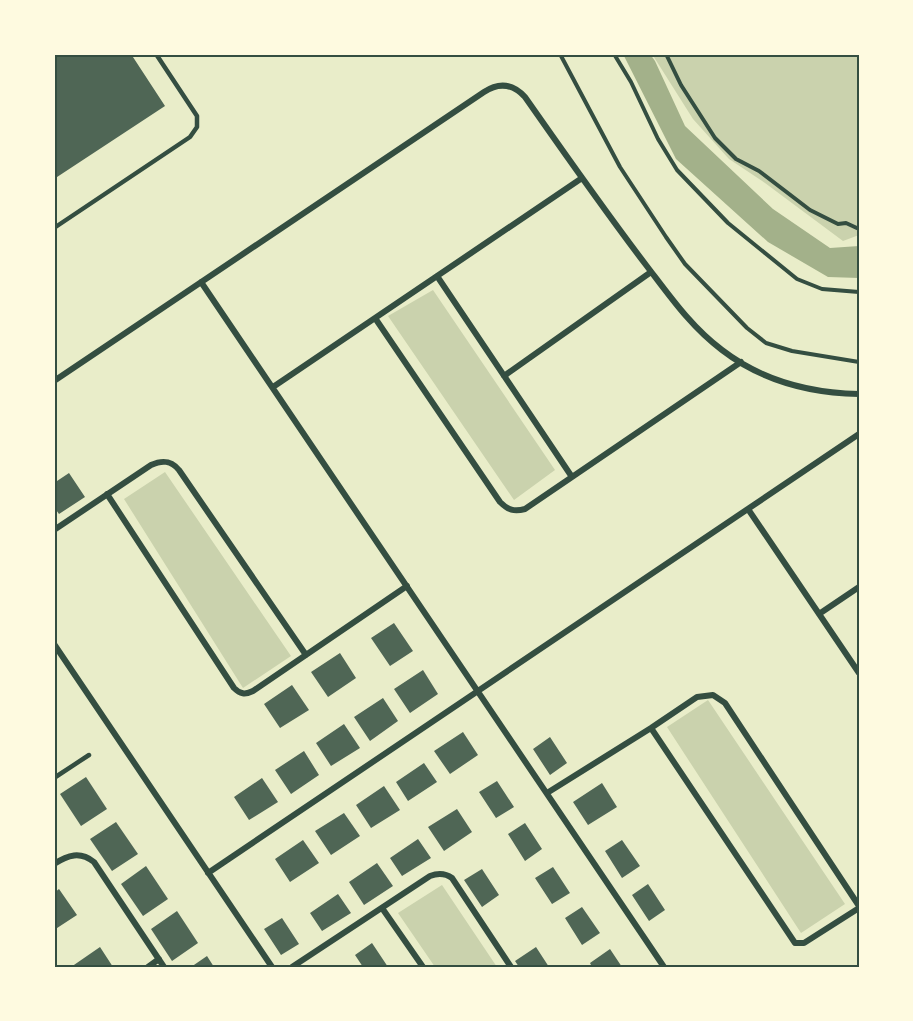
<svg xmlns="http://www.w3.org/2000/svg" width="913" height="1021" font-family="'Public Sans',sans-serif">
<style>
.green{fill:#cad2ad}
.water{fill:#a3b18a}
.building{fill:#4f6655}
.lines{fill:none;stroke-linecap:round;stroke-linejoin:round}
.path{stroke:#344e41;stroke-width:4}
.service{stroke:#344e41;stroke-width:4.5}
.minor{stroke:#344e41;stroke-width:6}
.neatline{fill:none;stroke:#344e41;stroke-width:2}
</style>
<rect width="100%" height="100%" fill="#e9edc9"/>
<path class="green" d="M 652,54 L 859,54 L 859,235 L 843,241 L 765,183 L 729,159 L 693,119 Z
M 433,290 L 555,470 L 514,500 L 388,316 Z
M 165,472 L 291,656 L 243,688 L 124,499 Z
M 708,700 L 845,904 L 801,933 L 667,727 Z
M 442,885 L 497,967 L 435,967 L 398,913 Z"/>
<path class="water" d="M 623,54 L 650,54 L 655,61 L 685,126 L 773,209 L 830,248 L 859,246 L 859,278 L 828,277 L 768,242 L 676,159 Z"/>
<path class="building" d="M 54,54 L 131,54 L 165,106 L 54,179 Z
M 69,473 L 85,497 L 59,514 L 54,507 L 54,483 Z
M 394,623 L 413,651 L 390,666 L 371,638 Z
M 340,653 L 356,678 L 328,697 L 311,672 Z
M 423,670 L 438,694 L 410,713 L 394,689 Z
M 292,685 L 309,710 L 280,728 L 264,704 Z
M 383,698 L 398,721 L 370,741 L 354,717 Z
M 344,724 L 360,748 L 331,766 L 316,743 Z
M 463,732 L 478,755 L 450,774 L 434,751 Z
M 550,737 L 567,763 L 550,775 L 533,749 Z
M 304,751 L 319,775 L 291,794 L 275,770 Z
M 424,763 L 437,782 L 408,801 L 396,782 Z
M 86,777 L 107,809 L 81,826 L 60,794 Z
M 262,778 L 278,802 L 249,820 L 234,797 Z
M 497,781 L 514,807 L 496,818 L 479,792 Z
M 602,783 L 617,807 L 588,825 L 573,802 Z
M 384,786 L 400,810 L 371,828 L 356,805 Z
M 457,809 L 472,832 L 444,851 L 428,827 Z
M 344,813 L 360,836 L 331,855 L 315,831 Z
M 116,822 L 138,854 L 112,871 L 90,839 Z
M 525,823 L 542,849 L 525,861 L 508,834 Z
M 418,839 L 431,858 L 402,876 L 390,858 Z
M 303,840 L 319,863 L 290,882 L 275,859 Z
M 622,840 L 640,866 L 622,878 L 605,851 Z
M 377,863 L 393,886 L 364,905 L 349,882 Z
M 146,866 L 168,899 L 143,916 L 121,884 Z
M 553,867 L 570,893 L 552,904 L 535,878 Z
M 482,869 L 499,895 L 482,907 L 464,880 Z
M 648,884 L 665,910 L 649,921 L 632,895 Z
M 59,889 L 77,915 L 54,930 L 54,893 Z
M 338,894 L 351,913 L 322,931 L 310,913 Z
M 582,907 L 600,933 L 582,945 L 565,918 Z
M 177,911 L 198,943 L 172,961 L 151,929 Z
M 282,918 L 299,944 L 281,955 L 264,929 Z
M 372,943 L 388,967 L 363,967 L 355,955 Z
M 100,947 L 113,967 L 71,967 Z
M 536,947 L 549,967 L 519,967 L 515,961 Z
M 610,949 L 622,967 L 592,967 L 590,963 Z
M 207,956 L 214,967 L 191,967 Z"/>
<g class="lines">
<path class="path" d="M 560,54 L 620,167 L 666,237 L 685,264 L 747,328 L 766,343 L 792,351 L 859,362
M 614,54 L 631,82 L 658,139 L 677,170 L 728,223 L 797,279 L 822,289 L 859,292
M 666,54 L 681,85 L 715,138 L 736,159 L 759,171 L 810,210 L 838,224 L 846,223 L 859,229"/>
<path class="service" d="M 54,228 L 190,137 L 197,127 L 197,116 L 156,54
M 54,778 L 89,755"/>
<path class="minor" d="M 437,276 L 572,477
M 201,282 L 664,967
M 375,318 L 500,502 C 508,510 514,512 525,509 L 741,362
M 504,376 L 651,272
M 54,381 L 484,92 C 499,82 513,84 525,97 C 565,154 604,210 646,265 C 669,295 691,327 722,350 C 761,380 810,393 859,394
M 273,387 L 582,178
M 107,494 L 234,688 C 240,694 245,695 253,691 L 407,586
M 748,509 L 859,673
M 54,530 L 151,465 C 162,460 171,460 179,470 L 306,655
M 819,614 L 859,587
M 54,644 L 272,967
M 651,728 L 795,943 L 804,943 L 859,908
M 547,793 L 651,728 L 697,697 L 713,695 L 725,703 L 859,906
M 54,864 C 68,855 80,851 94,862 L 164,967
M 208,873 L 859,434
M 382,908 L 423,967
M 148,967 L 159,959
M 292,967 L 430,876 C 438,873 445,873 452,878 L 511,967"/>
</g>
<rect width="913" height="1021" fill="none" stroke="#fefae0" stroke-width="111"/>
<rect x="56" y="56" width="802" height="910" class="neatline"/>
</svg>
